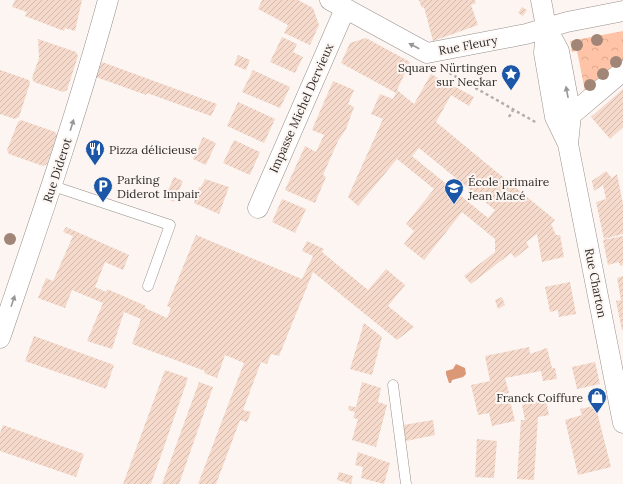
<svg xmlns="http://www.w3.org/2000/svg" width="623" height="484" font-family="Lora,serif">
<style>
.park{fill:url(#park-crowns)}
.water{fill:#da9877}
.building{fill:url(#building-hatch);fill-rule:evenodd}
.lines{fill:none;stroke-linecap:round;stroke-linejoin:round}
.service-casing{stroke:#968f8c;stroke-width:11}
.minor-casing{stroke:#968f8c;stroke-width:21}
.path{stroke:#b3aeab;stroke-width:2.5;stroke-dasharray:3 3;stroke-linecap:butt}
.service{stroke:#fff;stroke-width:10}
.minor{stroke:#fff;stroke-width:20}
.tree{fill:#a18677}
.oneway{fill:#989696}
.labels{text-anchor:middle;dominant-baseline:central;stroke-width:4;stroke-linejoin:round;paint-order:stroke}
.street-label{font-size:12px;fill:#302e2c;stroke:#fcf5f1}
.poi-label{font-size:12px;fill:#302e2c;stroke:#fcf5f1;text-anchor:start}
</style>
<defs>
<pattern id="park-crowns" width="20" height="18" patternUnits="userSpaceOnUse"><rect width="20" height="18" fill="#ffc4a7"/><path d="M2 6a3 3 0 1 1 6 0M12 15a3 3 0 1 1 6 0" fill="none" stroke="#dba990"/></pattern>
<pattern id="building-hatch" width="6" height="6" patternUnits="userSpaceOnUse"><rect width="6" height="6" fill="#f5d9cb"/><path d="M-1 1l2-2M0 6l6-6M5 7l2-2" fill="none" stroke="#d2bbae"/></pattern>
</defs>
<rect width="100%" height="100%" fill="#fcf5f1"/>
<path class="park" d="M 623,31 L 623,63 L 586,96 L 577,51 L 572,52 L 570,41 Z"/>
<path class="water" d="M 456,364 L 465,368 L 466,374 L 463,377 L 452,380 L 451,383 L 449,383 L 446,374 L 446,371 L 453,369 Z"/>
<path class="building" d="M 15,0 L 82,0 L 75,31 L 65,28 L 64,31 L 25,16 L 27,12 L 12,7 Z
M 262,0 L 298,0 L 313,8 L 319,25 L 310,45 L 284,33 L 288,25 L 258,9 Z
M 419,0 L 475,0 L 476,3 L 471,5 L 478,25 L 433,41 L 424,7 L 422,8 Z
M 522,7 L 527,10 L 523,16 L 518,13 Z
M 282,37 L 297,44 L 293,52 L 303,57 L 295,73 L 270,62 Z
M 366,38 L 410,62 L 397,90 L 414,104 L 431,74 L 474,97 L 469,106 L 451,95 L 436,122 L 555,220 L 551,224 L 556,235 L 560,235 L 564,257 L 542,262 L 537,234 L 526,242 L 529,247 L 515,258 L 511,253 L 471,284 L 464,276 L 495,252 L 495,239 L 462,212 L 424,260 L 404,244 L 414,231 L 406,224 L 434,189 L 397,159 L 358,206 L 348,197 L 383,119 L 371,114 L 380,94 L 393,99 L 396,93 L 341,63 L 350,43 ZM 419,148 L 495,210 L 488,218 L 412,156 Z
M 38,39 L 76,52 L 78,56 L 67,90 L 63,92 L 34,82 L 32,78 L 39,58 Z
M 238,55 L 250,60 L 246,70 L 234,65 Z
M 102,62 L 217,104 L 211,116 L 147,93 L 146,95 L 96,77 Z
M 0,70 L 29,80 L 30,83 L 19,117 L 15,119 L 0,114 Z
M 253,70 L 290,87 L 280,108 L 242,92 Z
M 333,81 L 354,90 L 348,104 L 354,107 L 346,129 L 338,141 L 323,175 L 326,177 L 315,203 L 285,190 L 305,146 L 316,152 L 324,135 L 312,130 Z
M 623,89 L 623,127 L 610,139 L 591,117 Z
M 238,102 L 275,119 L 264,143 L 227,126 Z
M 21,120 L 55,132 L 57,135 L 47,164 L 43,166 L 9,154 L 7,150 L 18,122 Z
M 203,137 L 216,143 L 206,165 L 193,159 Z
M 234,140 L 260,152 L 250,175 L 223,163 Z
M 606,171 L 612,178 L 617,174 L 623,204 L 623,234 L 604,239 L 596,202 L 606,199 L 603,185 L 594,191 L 592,181 Z
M 174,177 L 183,181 L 174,202 L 165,197 Z
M 205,179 L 229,187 L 219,214 L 194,203 L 199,187 L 201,187 Z
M 282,199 L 306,209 L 295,233 L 272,222 Z
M 66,227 L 129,255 L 123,270 L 105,262 L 95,287 L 106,292 L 107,289 L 146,306 L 145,308 L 167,318 L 171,308 L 167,306 L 196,235 L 302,279 L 313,256 L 302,251 L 307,241 L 324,249 L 322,252 L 368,290 L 386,269 L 405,285 L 388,306 L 414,327 L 397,340 L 313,272 L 279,356 L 271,354 L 267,364 L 261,362 L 243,410 L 251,412 L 247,422 L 240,420 L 216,484 L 198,484 L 244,363 L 225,355 L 217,378 L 204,373 L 205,371 L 132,344 L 141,319 L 124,312 L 112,349 L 87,341 L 103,303 L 72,290 L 65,308 L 38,298 L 46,278 L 53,281 L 73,236 L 63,232 Z
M 623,236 L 623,265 L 620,266 L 619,262 L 608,265 L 603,240 Z
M 623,276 L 623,330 L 622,330 L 616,301 L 621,300 L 617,278 Z
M 570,282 L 576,314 L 559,317 L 558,310 L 550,312 L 545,287 Z
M 502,297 L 505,305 L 498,309 L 495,300 Z
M 364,323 L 382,337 L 372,375 L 350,369 Z
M 34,336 L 114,365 L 106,389 L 25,361 Z
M 529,347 L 530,354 L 547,348 L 552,368 L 555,368 L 557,379 L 543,381 L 541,371 L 505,378 L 509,393 L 502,394 L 503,399 L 509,397 L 515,421 L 492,426 L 489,413 L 478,415 L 471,385 L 490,381 L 485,356 Z
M 595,362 L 600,384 L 577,389 L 572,367 Z
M 165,370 L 188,378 L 151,484 L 123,484 Z
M 199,382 L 213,387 L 179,484 L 162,484 Z
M 362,382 L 381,388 L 378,402 L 387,405 L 376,447 L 352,440 L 358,419 L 353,418 L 355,412 L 348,410 L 349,406 L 356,407 Z
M 546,400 L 549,415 L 538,417 L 534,480 L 517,479 L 521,420 L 525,420 L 522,405 Z
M 594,406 L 596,412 L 597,412 L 611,467 L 578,475 L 565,420 L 582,415 L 580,409 Z
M 433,420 L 435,435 L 406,441 L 403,425 Z
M 3,425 L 84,454 L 76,477 L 0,451 L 0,433 Z
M 477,439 L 497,441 L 494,478 L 475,477 Z
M 358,452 L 390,463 L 384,484 L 361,478 L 363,467 L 355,465 Z
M 339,472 L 353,476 L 351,484 L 337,480 Z"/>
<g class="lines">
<g class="service-casing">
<path id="service" d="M 53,186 L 170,225 L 148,286
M 393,385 L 406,484"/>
</g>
<g class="minor-casing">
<path id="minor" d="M 330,0 L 427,53 L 526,34 L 567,22 L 623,11
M 541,0 L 546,27 L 559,51 L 571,115 L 568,144
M 546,27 L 544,53 L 555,117 L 568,144 L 623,423
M 571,115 L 623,71
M 258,208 L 345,9
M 0,338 C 38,226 77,114 108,0"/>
</g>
<path class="path" d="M 444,70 L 537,123
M 509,117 L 513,110"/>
<use href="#service" class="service"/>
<use href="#minor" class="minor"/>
</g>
<g class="tree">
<circle cx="597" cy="40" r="6"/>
<circle cx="577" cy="45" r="6"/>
<circle cx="616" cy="62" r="6"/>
<circle cx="603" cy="74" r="6"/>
<circle cx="590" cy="85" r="6"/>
<circle cx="10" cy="239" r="6"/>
</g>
<defs><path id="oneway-solid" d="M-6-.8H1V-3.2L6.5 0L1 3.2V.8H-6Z"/></defs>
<g class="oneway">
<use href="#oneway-solid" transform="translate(414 46) rotate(-152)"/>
<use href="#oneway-solid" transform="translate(567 92) rotate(-101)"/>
<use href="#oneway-solid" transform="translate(72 125) rotate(-73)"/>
<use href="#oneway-solid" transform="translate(13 301) rotate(-71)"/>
</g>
<defs>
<g id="sight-pin" transform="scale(1)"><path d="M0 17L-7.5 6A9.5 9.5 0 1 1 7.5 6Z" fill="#1c56a7" stroke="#fcf5f1"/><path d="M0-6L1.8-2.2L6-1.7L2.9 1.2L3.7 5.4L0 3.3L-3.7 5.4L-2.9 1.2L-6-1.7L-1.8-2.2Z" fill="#fff"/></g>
<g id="restaurant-pin" transform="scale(1)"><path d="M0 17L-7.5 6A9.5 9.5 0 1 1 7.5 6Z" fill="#1c56a7" stroke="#fcf5f1"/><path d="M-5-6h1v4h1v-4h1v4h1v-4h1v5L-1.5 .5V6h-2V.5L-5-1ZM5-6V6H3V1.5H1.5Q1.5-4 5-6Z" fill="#fff"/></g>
<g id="parking-pin" transform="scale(1)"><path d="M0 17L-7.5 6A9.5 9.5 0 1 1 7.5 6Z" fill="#1c56a7" stroke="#fcf5f1"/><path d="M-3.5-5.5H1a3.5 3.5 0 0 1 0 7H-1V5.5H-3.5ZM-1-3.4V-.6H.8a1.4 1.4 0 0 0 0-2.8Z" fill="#fff"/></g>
<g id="school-pin" transform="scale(1)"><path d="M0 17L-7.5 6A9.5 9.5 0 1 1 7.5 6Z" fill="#1c56a7" stroke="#fcf5f1"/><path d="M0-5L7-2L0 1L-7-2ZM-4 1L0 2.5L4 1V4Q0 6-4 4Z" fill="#fff"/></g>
<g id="shop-pin" transform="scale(1)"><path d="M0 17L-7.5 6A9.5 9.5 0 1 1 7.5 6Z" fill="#1c56a7" stroke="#fcf5f1"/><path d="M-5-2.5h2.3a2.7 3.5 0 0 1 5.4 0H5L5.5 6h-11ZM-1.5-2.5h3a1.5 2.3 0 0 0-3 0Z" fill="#fff"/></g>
</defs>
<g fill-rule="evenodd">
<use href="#sight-pin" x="511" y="74"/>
<use href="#restaurant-pin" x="95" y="149"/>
<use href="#parking-pin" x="103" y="186"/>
<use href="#school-pin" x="454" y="188"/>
<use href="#shop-pin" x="597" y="397"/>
</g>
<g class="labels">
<g class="street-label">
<text transform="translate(468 45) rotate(-11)">Rue Fleury</text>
<text transform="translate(301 108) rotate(-66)">Impasse Michel Dervieux</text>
<text transform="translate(57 170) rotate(-72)">Rue Diderot</text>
<text transform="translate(596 283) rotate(79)">Rue Charton</text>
</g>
<g class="poi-label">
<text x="497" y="67" text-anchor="end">Square Nürtingen<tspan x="497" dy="14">sur Neckar</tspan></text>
<text x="109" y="149">Pizza délicieuse</text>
<text x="117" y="179">Parking<tspan x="117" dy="14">Diderot Impair</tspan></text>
<text x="468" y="181">École primaire<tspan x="468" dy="14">Jean Macé</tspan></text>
<text x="583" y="397" text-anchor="end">Franck Coiffure</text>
</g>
</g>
</svg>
